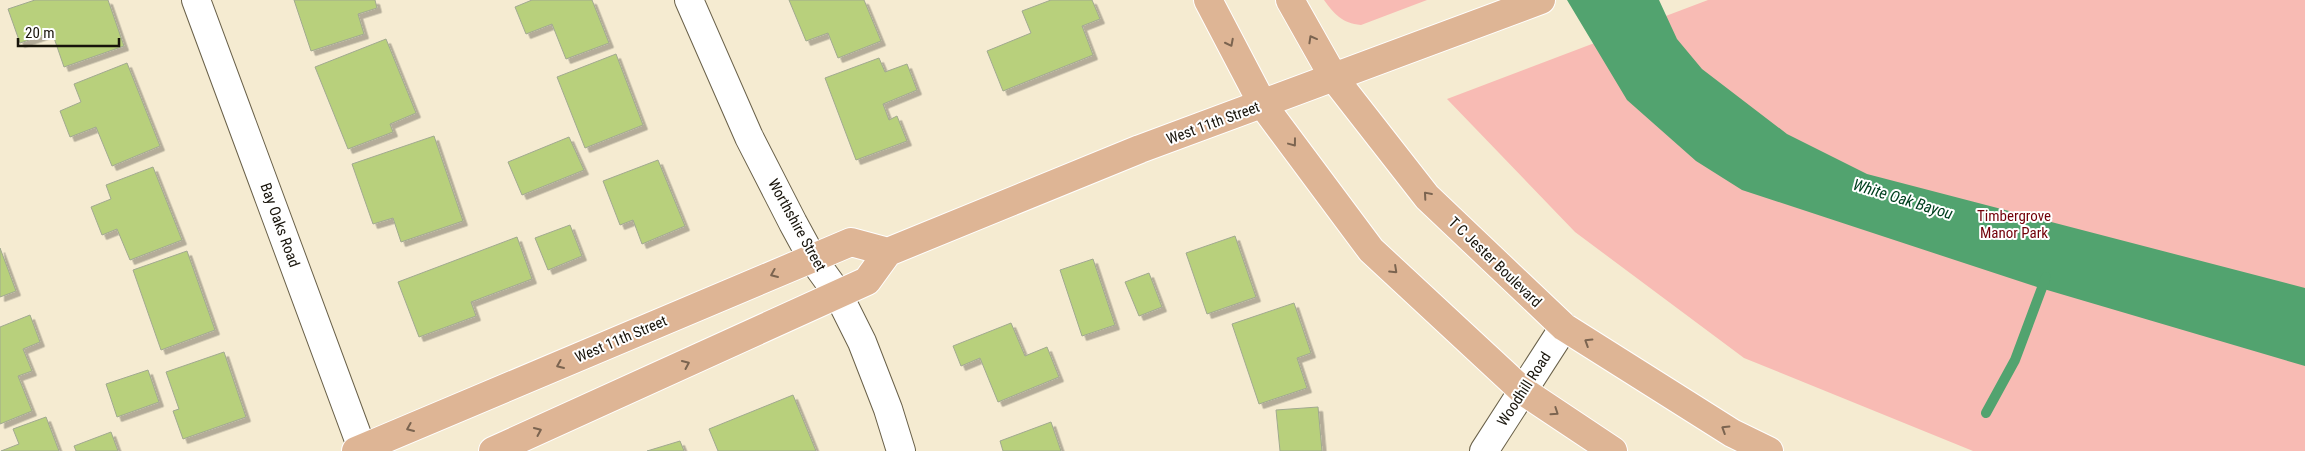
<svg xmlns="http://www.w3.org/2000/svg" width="2305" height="451" font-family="'Roboto Condensed',sans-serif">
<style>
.green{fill:#f8bbb4}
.water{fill:#52a36f}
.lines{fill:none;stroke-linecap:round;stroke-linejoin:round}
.stream{stroke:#52a36f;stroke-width:10}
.building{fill:#b8d07b;stroke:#a1a990;filter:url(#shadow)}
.minor-casing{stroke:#696049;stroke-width:30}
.major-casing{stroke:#fff;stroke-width:30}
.minor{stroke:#fff;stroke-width:28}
.major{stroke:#deb595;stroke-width:28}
.oneway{stroke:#7b6450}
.labels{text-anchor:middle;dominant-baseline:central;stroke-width:4;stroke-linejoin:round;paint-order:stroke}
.street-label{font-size:15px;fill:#18140b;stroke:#fff}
.park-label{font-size:15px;fill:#720009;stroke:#fff}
.water-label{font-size:16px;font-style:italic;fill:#00411f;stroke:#fff}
</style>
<defs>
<filter id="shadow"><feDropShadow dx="4.5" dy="4.5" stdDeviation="0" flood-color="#0004"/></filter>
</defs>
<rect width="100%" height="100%" fill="#f5ebd1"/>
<path class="green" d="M 1324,0 L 1427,0 L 1361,25 C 1342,23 1334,14 1324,0 Z
M 1708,0 L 2305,0 L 2305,451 L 1973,451 L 1744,358 L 1575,232 L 1447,99 Z"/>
<path class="water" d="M 1567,0 L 1659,0 L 1677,39 L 1702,69 L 1787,134 L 1867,174 L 2305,288 L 2305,366 L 2037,287 L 1742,190 L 1696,161 L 1627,100 Z"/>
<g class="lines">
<path class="stream" d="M 1986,413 L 2015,360 L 2046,277"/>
</g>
<path class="building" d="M 35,0 L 108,0 L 124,46 L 64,67 L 52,32 L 20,43 L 8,9 Z
M 294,0 L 375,0 L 377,8 L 358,14 L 364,34 L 311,51 Z
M 532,0 L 592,0 L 609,43 L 566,59 L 552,24 L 526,34 L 515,7 Z
M 789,0 L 864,0 L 881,41 L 838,58 L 828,33 L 806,41 Z
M 1051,0 L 1092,0 L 1100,19 L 1082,26 L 1093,55 L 1003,91 L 987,51 L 1031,33 L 1022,11 Z
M 386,39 L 416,113 L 390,124 L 393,132 L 348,149 L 315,67 Z
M 616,54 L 643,125 L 585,148 L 557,77 Z
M 879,58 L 885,72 L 907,64 L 917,90 L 883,104 L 889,120 L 897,116 L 907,141 L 856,160 L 825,78 Z
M 127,63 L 160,146 L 112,166 L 96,127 L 70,137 L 60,111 L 81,102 L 74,84 Z
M 434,136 L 463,221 L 401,242 L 393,218 L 373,224 L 352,164 Z
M 569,137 L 584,170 L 522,195 L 508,162 Z
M 658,160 L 685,226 L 642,244 L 633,220 L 620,225 L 603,181 Z
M 153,167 L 182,240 L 130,260 L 117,229 L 102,235 L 91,207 L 111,199 L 106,185 Z
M 570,225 L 582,256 L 548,270 L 535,238 Z
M 1235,236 L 1256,297 L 1207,314 L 1186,253 Z
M 517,237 L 532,279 L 471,302 L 476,316 L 419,337 L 398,282 Z
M 0,248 L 16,291 L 0,297 Z
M 187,251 L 215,330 L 161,350 L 133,270 Z
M 1093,259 L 1115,325 L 1082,336 L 1060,270 Z
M 1149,273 L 1162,307 L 1139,316 L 1125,282 Z
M 1294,303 L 1311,353 L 1297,358 L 1307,388 L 1259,404 L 1232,324 Z
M 30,315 L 40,342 L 23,349 L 32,371 L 18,376 L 32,411 L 0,424 L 0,327 Z
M 1011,323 L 1025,356 L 1047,347 L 1059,377 L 998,402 L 980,358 L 961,366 L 953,346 Z
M 224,352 L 246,417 L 183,439 L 173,411 L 179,409 L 166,372 Z
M 148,370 L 159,402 L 117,417 L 106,384 Z
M 793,395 L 816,451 L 718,451 L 709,429 Z
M 1318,407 L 1322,451 L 1280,451 L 1276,410 Z
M 46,417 L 59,451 L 1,451 L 19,444 L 13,429 Z
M 1051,422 L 1061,451 L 1003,451 L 1000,441 Z
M 111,432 L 118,451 L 76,451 L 74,446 Z
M 680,441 L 684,451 L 647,451 Z"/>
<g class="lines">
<g class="minor-casing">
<path id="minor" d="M 196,0 L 363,451
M 689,0 L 749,137 L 793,223 L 812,258 L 838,294 L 862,342 L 888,409 L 901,451
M 1484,451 L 1564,327"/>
</g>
<g class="major-casing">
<path id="major" d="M 1208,0 L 1263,105 L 1371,250 L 1523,391 L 1613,451
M 1290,0 L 1334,78 L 1427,197 L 1564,327 L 1732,433 L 1769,451
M 356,451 L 851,242 L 888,252
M 493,451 L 867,281 L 888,252 L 1140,149 L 1541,0"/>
</g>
<use href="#minor" class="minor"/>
<use href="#major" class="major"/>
</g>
<defs><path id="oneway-chevron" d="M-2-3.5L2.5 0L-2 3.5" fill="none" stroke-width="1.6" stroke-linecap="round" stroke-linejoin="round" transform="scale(1.25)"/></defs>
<g class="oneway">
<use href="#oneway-chevron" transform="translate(1312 39) rotate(-119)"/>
<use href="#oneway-chevron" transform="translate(1230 43) rotate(63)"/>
<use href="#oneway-chevron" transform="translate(1293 143) rotate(53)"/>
<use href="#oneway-chevron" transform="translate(1427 195) rotate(-131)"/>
<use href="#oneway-chevron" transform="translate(1394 270) rotate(43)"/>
<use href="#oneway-chevron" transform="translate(774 274) rotate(157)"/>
<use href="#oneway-chevron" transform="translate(1588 342) rotate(-148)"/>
<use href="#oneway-chevron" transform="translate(686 364) rotate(-24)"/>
<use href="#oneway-chevron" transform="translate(560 365) rotate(157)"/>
<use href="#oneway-chevron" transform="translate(1555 412) rotate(34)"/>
<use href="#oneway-chevron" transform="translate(410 428) rotate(157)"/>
<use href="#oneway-chevron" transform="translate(1725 429) rotate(-148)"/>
<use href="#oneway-chevron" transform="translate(538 431) rotate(-24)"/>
</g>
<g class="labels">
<g class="street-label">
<text transform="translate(1213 123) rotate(-20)">West 11th Street</text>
<text transform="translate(280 225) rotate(70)">Bay Oaks Road</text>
<text transform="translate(797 225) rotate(61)">Worthshire Street</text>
<text transform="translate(1495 262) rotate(44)">T C Jester Boulevard</text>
<text transform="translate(621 339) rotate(-23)">West 11th Street</text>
<text transform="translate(1524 389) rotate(-57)">Woodhill Road</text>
</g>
<g class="park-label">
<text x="2014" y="216">Timbergrove<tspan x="2014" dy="17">Manor Park</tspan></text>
</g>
<g class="water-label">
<text transform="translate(1903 199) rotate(17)">White Oak Bayou</text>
</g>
</g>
<path d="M18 38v8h101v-8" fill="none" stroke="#18140b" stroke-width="2.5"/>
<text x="25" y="38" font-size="15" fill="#18140b" stroke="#ffffff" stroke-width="4" paint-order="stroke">20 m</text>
</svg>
